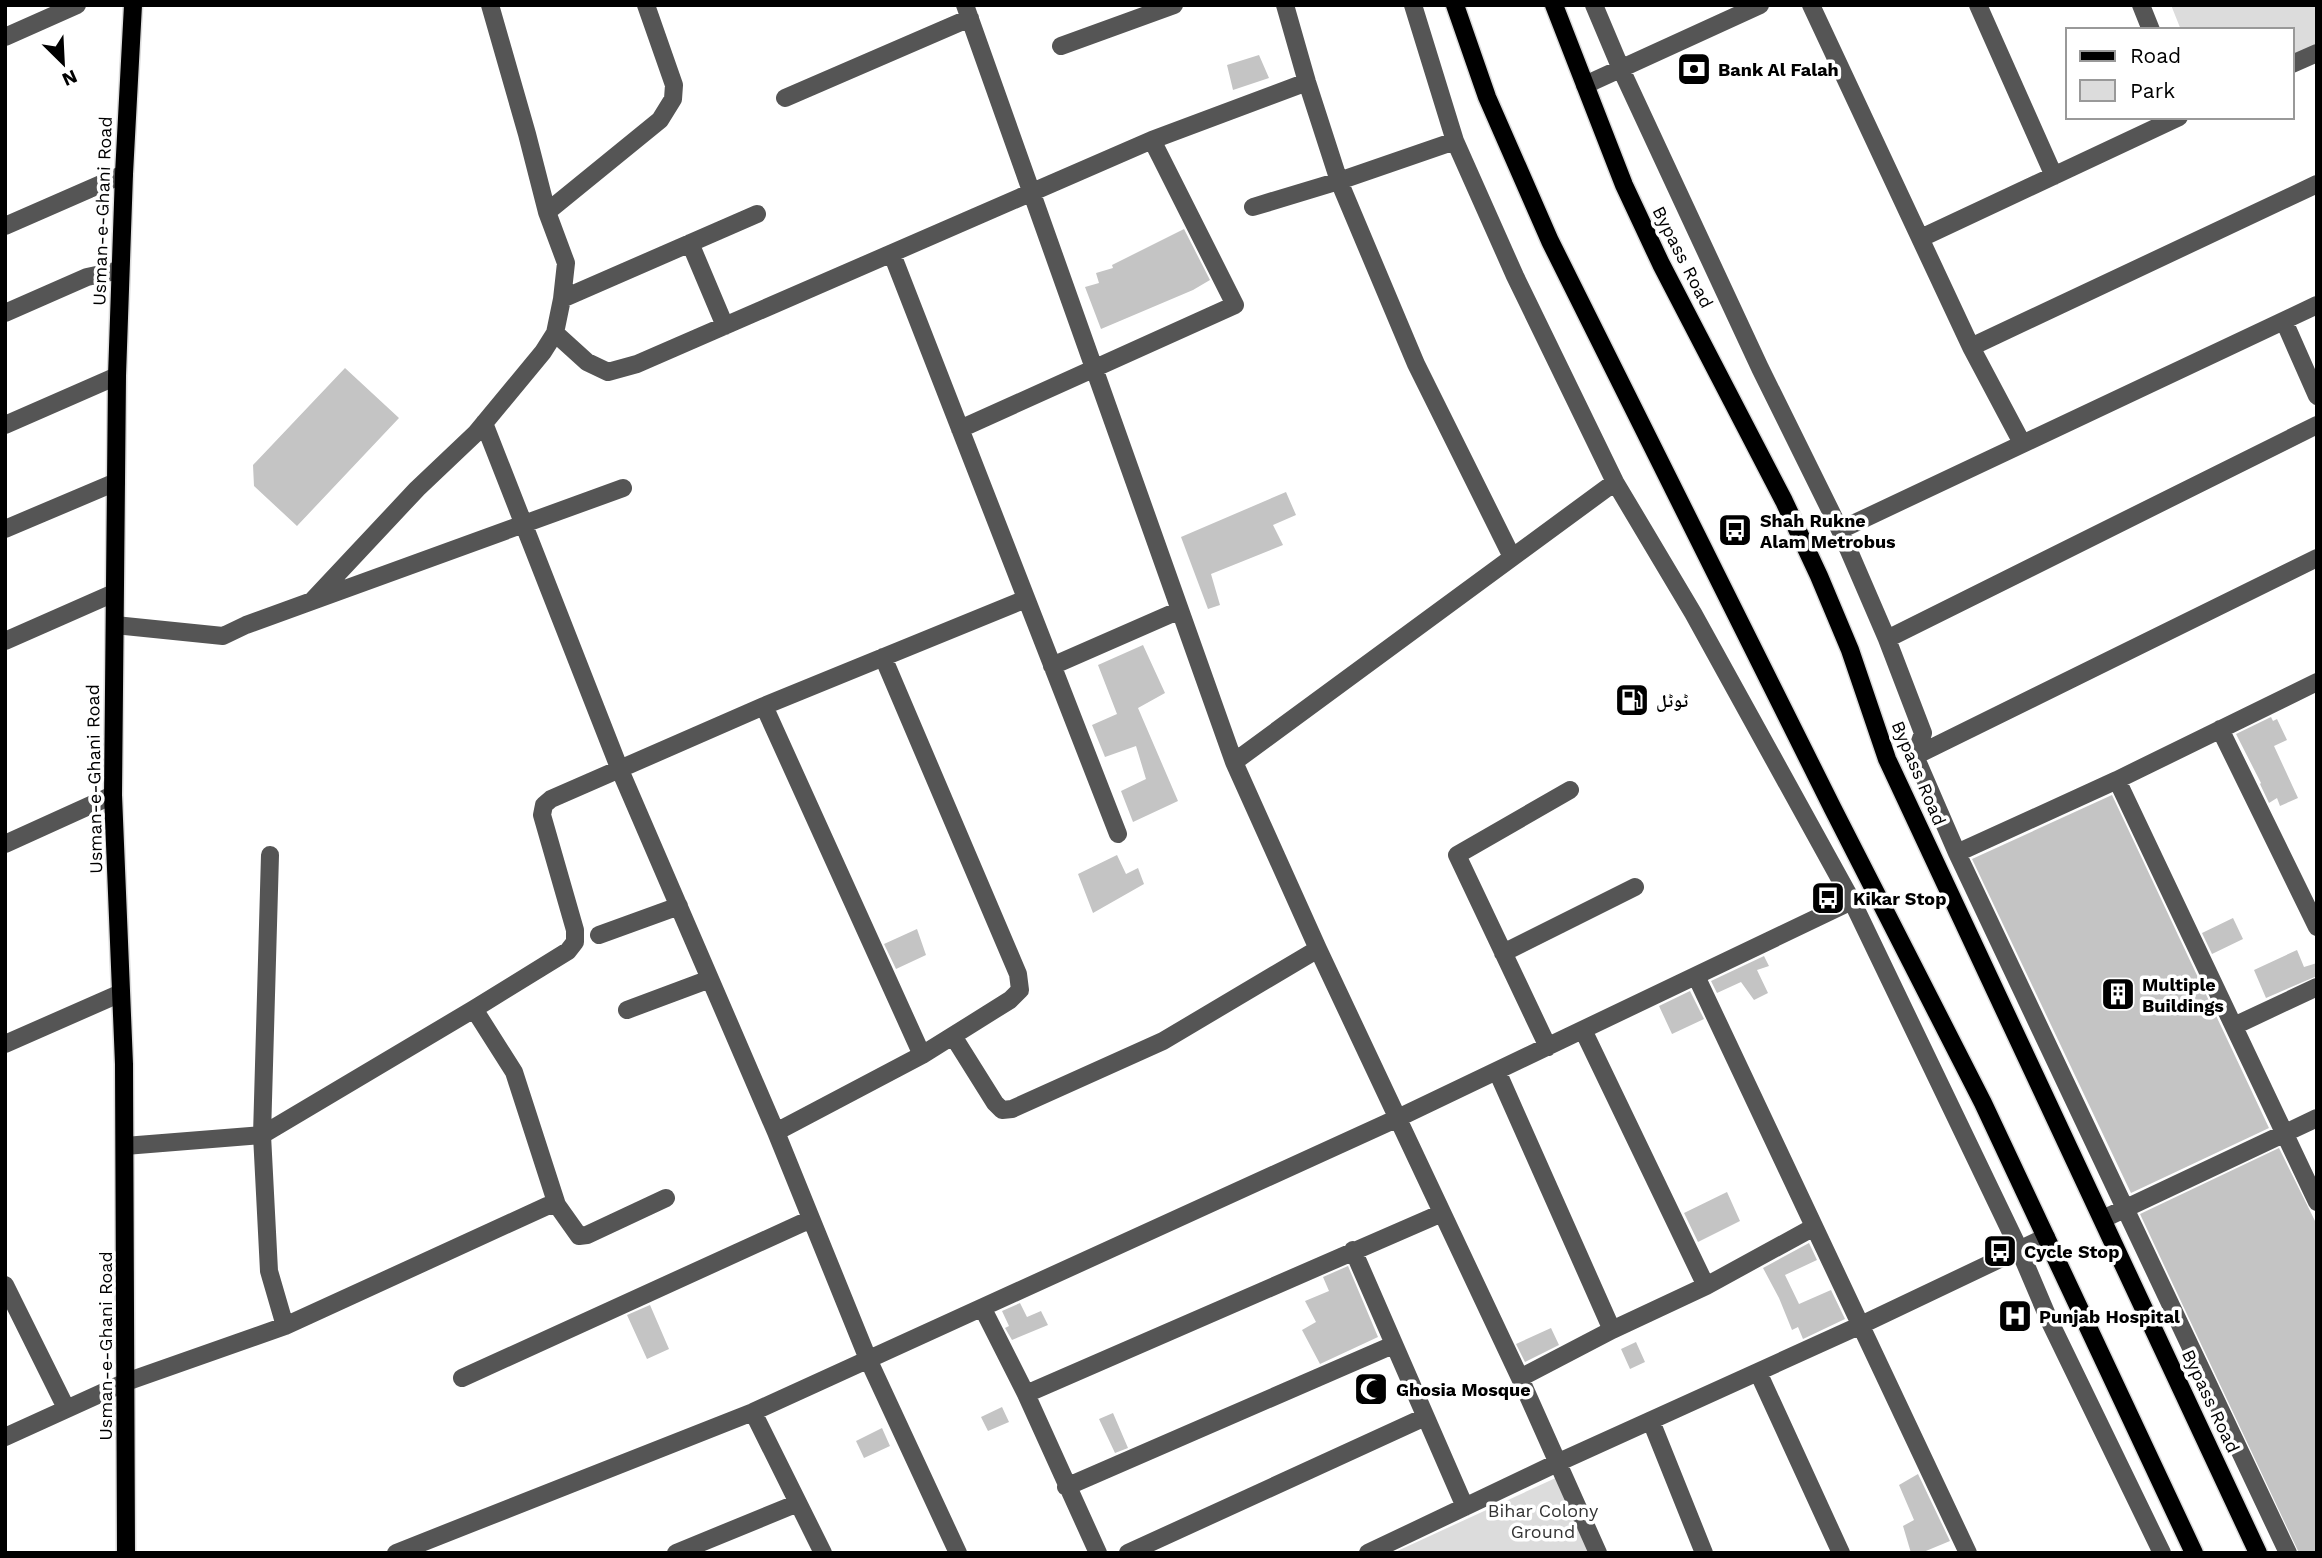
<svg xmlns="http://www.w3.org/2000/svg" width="2322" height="1558" font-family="'Work Sans','Noto Naskh Arabic',sans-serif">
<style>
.green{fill:#dcdcdc}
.building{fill:#c4c4c4}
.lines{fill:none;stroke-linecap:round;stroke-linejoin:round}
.major-casing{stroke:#dbdbdb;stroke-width:21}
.minor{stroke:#555;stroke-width:18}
.major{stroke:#000;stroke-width:18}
.labels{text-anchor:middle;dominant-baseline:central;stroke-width:7;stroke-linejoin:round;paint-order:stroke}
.poi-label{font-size:18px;font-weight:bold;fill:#000;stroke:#fff;text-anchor:start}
.street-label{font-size:18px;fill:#000;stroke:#fff}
.park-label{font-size:18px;fill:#333;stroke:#fff}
</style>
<rect width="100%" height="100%" fill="#fff"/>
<path class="green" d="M 2171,5 L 2317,5 L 2317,53 L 2292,65 L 2292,30 L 2181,30 Z
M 1560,1476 L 1596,1553 L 1393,1553 Z"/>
<path class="building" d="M 1259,55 L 1269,78 L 1233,90 L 1227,65 Z
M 1184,229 L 1210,280 L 1193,290 L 1101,329 L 1085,287 L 1099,283 L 1096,273 L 1113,268 L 1112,265 Z
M 345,368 L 399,418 L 297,526 L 254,486 L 253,465 Z
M 1286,492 L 1296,515 L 1273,525 L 1283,545 L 1211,574 L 1220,605 L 1208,609 L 1181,537 Z
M 1143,645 L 1165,693 L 1138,708 L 1178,801 L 1133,822 L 1121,791 L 1146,779 L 1136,746 L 1105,757 L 1092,725 L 1117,714 L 1098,665 Z
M 2271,717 L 2273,721 L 2277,719 L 2287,740 L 2274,746 L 2298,798 L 2280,806 L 2277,798 L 2269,803 L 2260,784 L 2261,783 L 2236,734 Z
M 2112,795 L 2269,1128 L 2131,1193 L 1972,859 Z
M 1117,855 L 1126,874 L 1138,868 L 1144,884 L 1093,913 L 1078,874 Z
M 2233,918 L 2243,939 L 2212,954 L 2202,933 Z
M 917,929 L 926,955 L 896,969 L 884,944 Z
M 2297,950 L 2304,967 L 2317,963 L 2317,976 L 2266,998 L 2254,970 Z
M 1764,956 L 1769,966 L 1757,970 L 1768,993 L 1754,1000 L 1741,982 L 1717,993 L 1711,981 Z
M 1690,991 L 1704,1019 L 1672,1034 L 1659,1006 Z
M 2279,1148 L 2317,1225 L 2317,1553 L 2299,1553 L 2140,1214 Z
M 1727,1192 L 1740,1221 L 1698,1242 L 1684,1213 Z
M 1809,1243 L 1817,1260 L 1785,1275 L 1799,1304 L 1831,1290 L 1845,1319 L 1803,1339 L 1798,1327 L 1792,1330 L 1779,1298 L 1763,1268 Z
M 1348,1266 L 1378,1337 L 1320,1364 L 1302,1330 L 1316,1322 L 1305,1301 L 1329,1291 L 1323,1277 Z
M 1020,1303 L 1027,1317 L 1041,1311 L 1048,1325 L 1012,1340 L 1005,1328 L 1009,1326 L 1002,1311 Z
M 650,1305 L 669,1349 L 647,1359 L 627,1315 Z
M 1551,1328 L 1559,1345 L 1525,1362 L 1516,1344 Z
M 1636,1342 L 1645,1362 L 1630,1369 L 1621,1349 Z
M 1002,1407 L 1009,1422 L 988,1431 L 981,1417 Z
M 1113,1413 L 1128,1448 L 1115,1453 L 1099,1419 Z
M 882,1428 L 890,1446 L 864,1458 L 856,1441 Z
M 1918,1474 L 1950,1541 L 1921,1553 L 1911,1553 L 1903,1526 L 1914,1520 L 1899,1485 Z"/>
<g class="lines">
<g class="major-casing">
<path id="major" d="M 1455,5 L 1487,97 L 1550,241 L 1833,809 L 1983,1103 L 2194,1553
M 1554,5 L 1624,185 L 1661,264 L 1784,501 L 1819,576 L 1850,650 L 1887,759 L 2258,1553
M 126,1553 L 124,1064 L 113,795 L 117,376 L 124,174 L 133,5"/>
</g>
<path class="minor" d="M 965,5 L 1234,762 L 1318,949 L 1520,1378 L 1598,1553
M 1285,5 L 1307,82 L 1339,181 L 1416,364 L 1512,557
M 1413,5 L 1455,141 L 1515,276 L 1615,482 L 1693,613 L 1852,901 L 2019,1249 L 2050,1322 L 2162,1553
M 1594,5 L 1621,69 L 1760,368 L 1840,530 L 1887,639 L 1923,733 L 1915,756 L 1957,853 L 2288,1553
M 1811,5 L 1971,347 L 2022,443
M 1978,5 L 2054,176
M 2141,5 L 2151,30
M 5,37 L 77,5
M 1061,46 L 1174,5
M 2292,64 L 2317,53
M 1585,85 L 1760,5
M 785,98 L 970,18
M 1253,207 L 1339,181 L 1455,141
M 547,212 L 660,120 L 673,99 L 674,85 L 646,5
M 5,226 L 124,174
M 1921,238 L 2179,117
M 690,243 L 725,326
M 892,254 L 1118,834
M 562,299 L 757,214
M 5,313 L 87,277 L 120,270
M 2284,321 L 2317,396
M 555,333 L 587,362 L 608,372 L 637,364 L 1152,140 L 1307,82
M 1971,347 L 2317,184
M 484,423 L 620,770 L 776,1132 L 868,1359 L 958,1553
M 5,425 L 117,376
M 960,429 L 1235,305 L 1152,140
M 5,529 L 116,482
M 1840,530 L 2317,305
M 312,601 L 417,489 L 476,433 L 543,352 L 555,333 L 562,299 L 566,263 L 547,212 L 527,134 L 490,5
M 115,625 L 223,636 L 246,625 L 623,488
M 1887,639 L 2317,425
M 5,641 L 114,593
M 1052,666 L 1180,610
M 764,706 L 922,1055
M 2220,729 L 2317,927
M 1915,756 L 2317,558
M 1234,762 L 1615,482
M 2117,780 L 2317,1202
M 5,844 L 113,795
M 1957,853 L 2117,780 L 2317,682
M 270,855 L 262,1135 L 269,1271 L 285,1326
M 599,935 L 679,906
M 1503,953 L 1635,887
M 1696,976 L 1968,1553
M 474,1009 L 514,1072 L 557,1205
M 627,1010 L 710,979
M 2234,1026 L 2317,987
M 1583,1030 L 1706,1286
M 953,1036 L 995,1103 L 1002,1110 L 1012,1109 L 1163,1041 L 1318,949
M 5,1044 L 121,993
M 1548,1047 L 1457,855 L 1570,790
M 1497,1071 L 1612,1330
M 776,1132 L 922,1055 L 1010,1000 L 1020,990 L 1018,974 L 883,657
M 125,1146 L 262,1135 L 474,1009 L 568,951 L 575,942 L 575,930 L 542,815 L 544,805 L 551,799 L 764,706 L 1026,599
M 2103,1219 L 2317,1118
M 1353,1250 L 1465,1507
M 5,1285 L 66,1408
M 983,1309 L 1026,1394 L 1098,1553
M 1758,1372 L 1841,1553
M 462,1378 L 811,1219
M 1520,1378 L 1612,1330 L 1706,1286 L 1814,1227
M 1026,1394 L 1442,1213
M 753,1412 L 823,1553
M 1651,1421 L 1704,1553
M 5,1437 L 126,1382 L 285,1326 L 547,1206 L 557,1205 L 579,1236 L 587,1235 L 666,1198
M 1066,1487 L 1393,1345
M 396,1553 L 753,1412 L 1398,1118 L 1852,901
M 676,1553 L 798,1503
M 1128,1553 L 1425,1417
M 1368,1553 L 1557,1463 L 1861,1325 L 2046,1237"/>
<use href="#major" class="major"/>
</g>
<defs>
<g id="bank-square" transform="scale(1.75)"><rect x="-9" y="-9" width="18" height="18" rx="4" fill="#000" stroke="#fff"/><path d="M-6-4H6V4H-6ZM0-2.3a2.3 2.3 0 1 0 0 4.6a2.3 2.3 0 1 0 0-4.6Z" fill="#fff"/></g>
<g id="bus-square" transform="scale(1.75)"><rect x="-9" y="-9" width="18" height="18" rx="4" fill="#000" stroke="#fff"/><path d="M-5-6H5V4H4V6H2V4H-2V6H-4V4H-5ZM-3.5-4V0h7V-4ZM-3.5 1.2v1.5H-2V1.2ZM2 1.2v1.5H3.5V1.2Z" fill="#fff"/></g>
<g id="fuel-square" transform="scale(1.75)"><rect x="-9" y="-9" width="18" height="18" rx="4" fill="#000" stroke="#fff"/><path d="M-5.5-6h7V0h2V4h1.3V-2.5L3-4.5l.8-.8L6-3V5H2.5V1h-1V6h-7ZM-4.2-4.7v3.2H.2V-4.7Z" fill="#fff"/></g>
<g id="building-square" transform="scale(1.75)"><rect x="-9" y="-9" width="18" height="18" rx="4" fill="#000" stroke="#fff"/><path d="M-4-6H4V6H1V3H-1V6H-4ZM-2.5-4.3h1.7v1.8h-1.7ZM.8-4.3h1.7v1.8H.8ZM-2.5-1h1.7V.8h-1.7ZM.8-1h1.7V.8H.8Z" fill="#fff"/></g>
<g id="hospital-square" transform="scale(1.75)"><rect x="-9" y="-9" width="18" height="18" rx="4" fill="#000" stroke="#fff"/><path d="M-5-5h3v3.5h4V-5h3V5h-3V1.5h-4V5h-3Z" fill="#fff"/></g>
<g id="mosque-square" transform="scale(1.75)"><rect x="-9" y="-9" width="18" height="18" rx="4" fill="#000" stroke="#fff"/><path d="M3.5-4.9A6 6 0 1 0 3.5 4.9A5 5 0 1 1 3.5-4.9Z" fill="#fff"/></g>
</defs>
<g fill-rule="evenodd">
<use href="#bank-square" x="1694" y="69"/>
<use href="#bus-square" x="1735" y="530"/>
<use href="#fuel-square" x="1632" y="700"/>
<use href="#bus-square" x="1828" y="898"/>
<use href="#building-square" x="2118" y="994"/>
<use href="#bus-square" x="2000" y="1251"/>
<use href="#hospital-square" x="2015" y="1316"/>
<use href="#mosque-square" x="1371" y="1389"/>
</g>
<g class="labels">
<g class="poi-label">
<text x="1718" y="69">Bank Al Falah</text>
<text x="1760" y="520">Shah Rukne<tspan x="1760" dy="21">Alam Metrobus</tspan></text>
<text x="1656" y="700">ٹوٹل</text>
<text x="1853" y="898">Kikar Stop</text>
<text x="2142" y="984">Multiple<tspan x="2142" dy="21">Buildings</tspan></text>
<text x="2024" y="1251">Cycle Stop</text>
<text x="2039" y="1316">Punjab Hospital</text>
<text x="1396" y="1389">Ghosia Mosque</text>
</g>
<g class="street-label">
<text transform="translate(102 211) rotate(-88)">Usman-e-Ghani Road</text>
<text transform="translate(1683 257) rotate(63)">Bypass Road</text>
<text transform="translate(1919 773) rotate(67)">Bypass Road</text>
<text transform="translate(94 779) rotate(-91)">Usman-e-Ghani Road</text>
<text transform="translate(105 1346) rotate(-90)">Usman-e-Ghani Road</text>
<text transform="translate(2211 1401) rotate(65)">Bypass Road</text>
</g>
<g class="park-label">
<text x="1543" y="1510">Bihar Colony<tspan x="1543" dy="21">Ground</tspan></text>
</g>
</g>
<rect width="2322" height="1558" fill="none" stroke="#000000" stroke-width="14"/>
<rect x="2066" y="28" width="228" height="91" fill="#ffffff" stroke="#999999" stroke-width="2"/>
<rect x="2080" y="51" width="35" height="10" fill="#000000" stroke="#999999" stroke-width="2"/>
<text x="2130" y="63" font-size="21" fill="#000000">Road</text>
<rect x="2080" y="80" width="35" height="21" fill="#dcdcdc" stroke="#999999" stroke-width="2"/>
<text x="2130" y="98" font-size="21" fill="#000000">Park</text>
<g transform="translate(63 63) rotate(156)" stroke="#ffffff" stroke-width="5" paint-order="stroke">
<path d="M0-5L12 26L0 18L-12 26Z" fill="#000000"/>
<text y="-10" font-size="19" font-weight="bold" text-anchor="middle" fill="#000000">N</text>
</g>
</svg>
